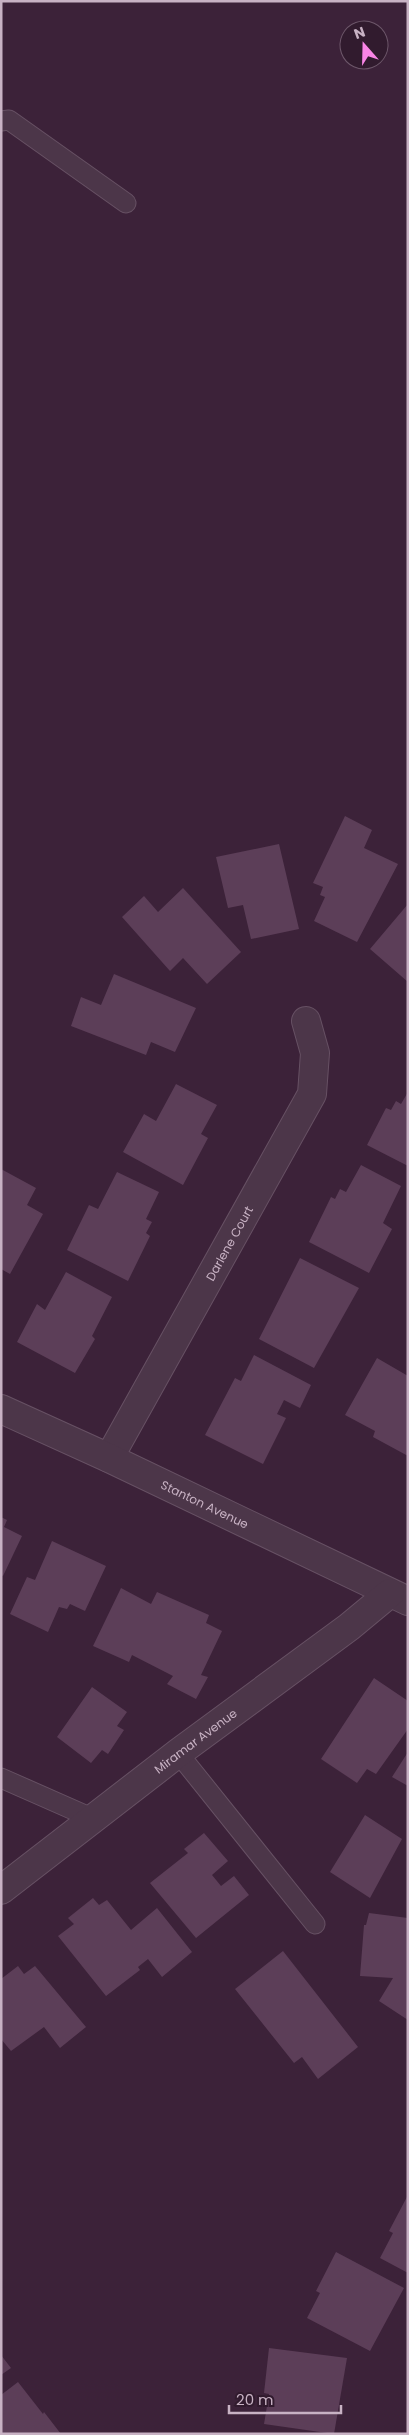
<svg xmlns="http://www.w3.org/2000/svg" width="409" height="2435" font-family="Poppins,sans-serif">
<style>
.building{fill:#5c3e58}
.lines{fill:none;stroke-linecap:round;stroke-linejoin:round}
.service-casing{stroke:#675164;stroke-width:21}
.minor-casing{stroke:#675164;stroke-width:30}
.tertiary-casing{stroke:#675164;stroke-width:30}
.service{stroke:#4c3649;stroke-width:19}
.minor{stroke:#4c3649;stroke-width:28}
.tertiary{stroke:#4c3649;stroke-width:28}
.labels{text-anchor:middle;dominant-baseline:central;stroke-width:4;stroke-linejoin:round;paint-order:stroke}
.street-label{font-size:12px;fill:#c8b2c4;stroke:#311b2e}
</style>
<rect width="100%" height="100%" fill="#3c2239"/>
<path class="building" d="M 345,816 L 372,830 L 364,848 L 398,864 L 357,942 L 314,921 L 325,897 L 320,895 L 323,887 L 313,883 Z
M 279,844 L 299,929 L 251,939 L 243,905 L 228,908 L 216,857 Z
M 183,888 L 241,952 L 207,984 L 183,958 L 170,971 L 122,917 L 144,896 L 158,912 Z
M 408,904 L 408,982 L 370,949 Z
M 114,974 L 196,1008 L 175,1052 L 151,1042 L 146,1055 L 71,1026 L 81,997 L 101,1005 Z
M 176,1084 L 217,1105 L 201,1134 L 208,1138 L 183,1185 L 123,1152 L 144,1114 L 156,1121 Z
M 408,1092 L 408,1166 L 367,1145 L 386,1108 L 391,1110 L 396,1101 L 401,1104 Z
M 361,1165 L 401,1186 L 383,1223 L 392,1229 L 369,1273 L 309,1242 L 331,1197 L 335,1199 L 340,1189 L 346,1192 Z
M 1,1169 L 36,1188 L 27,1205 L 43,1214 L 10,1274 L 1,1269 Z
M 117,1172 L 159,1192 L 146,1219 L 152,1222 L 146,1233 L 150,1236 L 128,1281 L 67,1250 L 89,1205 L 98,1209 Z
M 300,1258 L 359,1288 L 314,1368 L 259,1339 Z
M 66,1272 L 112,1297 L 92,1336 L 95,1339 L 75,1373 L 17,1342 L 37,1304 L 45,1310 Z
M 254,1355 L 311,1385 L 300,1408 L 284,1400 L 277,1414 L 286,1418 L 263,1464 L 205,1435 L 235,1378 L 241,1381 Z
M 377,1358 L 408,1376 L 408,1456 L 373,1437 L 375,1431 L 345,1415 Z
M 1,1517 L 7,1520 L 4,1527 L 22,1536 L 3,1576 L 1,1575 Z
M 52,1541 L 106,1566 L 85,1611 L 70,1604 L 67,1609 L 59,1607 L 48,1632 L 10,1614 L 27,1577 L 35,1580 Z
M 121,1588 L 151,1604 L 157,1592 L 209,1615 L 206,1623 L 222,1631 L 201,1675 L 208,1677 L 196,1699 L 167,1684 L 173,1676 L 132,1655 L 129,1662 L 93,1646 Z
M 374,1678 L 408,1701 L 408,1729 L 376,1774 L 367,1769 L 357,1783 L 321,1759 Z
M 92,1687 L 127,1712 L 117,1726 L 124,1730 L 108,1754 L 102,1750 L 91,1763 L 57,1737 Z
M 408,1752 L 408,1786 L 392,1777 Z
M 365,1815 L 402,1839 L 370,1898 L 330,1872 Z
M 204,1833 L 228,1861 L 212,1875 L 221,1886 L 234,1876 L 249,1895 L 196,1938 L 150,1883 L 188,1853 L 184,1849 Z
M 93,1898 L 99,1905 L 107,1900 L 131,1930 L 157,1908 L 192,1952 L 162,1977 L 148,1959 L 138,1967 L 140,1970 L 106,1996 L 58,1936 L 74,1924 L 68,1918 Z
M 369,1913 L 408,1918 L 408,2020 L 379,2001 L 393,1978 L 360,1976 L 364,1925 L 366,1925 Z
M 283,1951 L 358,2047 L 318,2079 L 302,2057 L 294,2063 L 235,1989 Z
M 18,1966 L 24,1974 L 35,1966 L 86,2027 L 60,2048 L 44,2027 L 11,2051 L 1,2039 L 1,1979 Z
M 408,2195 L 408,2273 L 380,2258 L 393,2233 L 389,2231 Z
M 336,2252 L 404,2288 L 370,2351 L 307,2318 L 320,2293 L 316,2291 Z
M 269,2348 L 347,2358 L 334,2434 L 264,2424 L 269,2394 L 264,2393 Z
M 1,2355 L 11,2368 L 1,2375 Z
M 18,2382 L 43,2414 L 44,2412 L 61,2434 L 1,2434 L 1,2395 Z"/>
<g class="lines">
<g class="service-casing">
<path id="service" d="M 1,121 L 9,120 L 126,203
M 178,1753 L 315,1924
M 1,1778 L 94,1819"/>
</g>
<g class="minor-casing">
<g id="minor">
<path id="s1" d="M 109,1458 L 312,1094 L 315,1053 L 306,1021"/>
</g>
</g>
<g class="tertiary-casing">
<g id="tertiary">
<path id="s2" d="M 1,1409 L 109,1458 L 408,1601"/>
<path id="s3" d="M 1,1890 L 178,1753 L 349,1627 L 390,1593"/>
</g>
</g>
<use href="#service" class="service"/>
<use href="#minor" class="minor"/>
<use href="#tertiary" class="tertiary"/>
</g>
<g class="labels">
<g class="street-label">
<text stroke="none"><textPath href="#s1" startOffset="246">Darlene Court</textPath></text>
<text stroke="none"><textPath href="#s2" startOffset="225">Stanton Avenue</textPath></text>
<text stroke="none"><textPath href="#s3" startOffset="245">Miramar Avenue</textPath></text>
</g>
</g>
<rect width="409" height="2435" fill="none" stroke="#c8b2c4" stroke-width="5"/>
<g transform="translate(364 45) rotate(340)"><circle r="24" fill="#311b2e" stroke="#6d576a"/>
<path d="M0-4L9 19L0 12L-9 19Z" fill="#f985e6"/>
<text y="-8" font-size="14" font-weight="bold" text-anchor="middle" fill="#c8b2c4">N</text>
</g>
<path d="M229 2405v8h112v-8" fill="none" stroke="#c8b2c4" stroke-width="2.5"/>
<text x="236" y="2405" font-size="15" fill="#c8b2c4" stroke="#311b2e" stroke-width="4" paint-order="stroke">20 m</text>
</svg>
